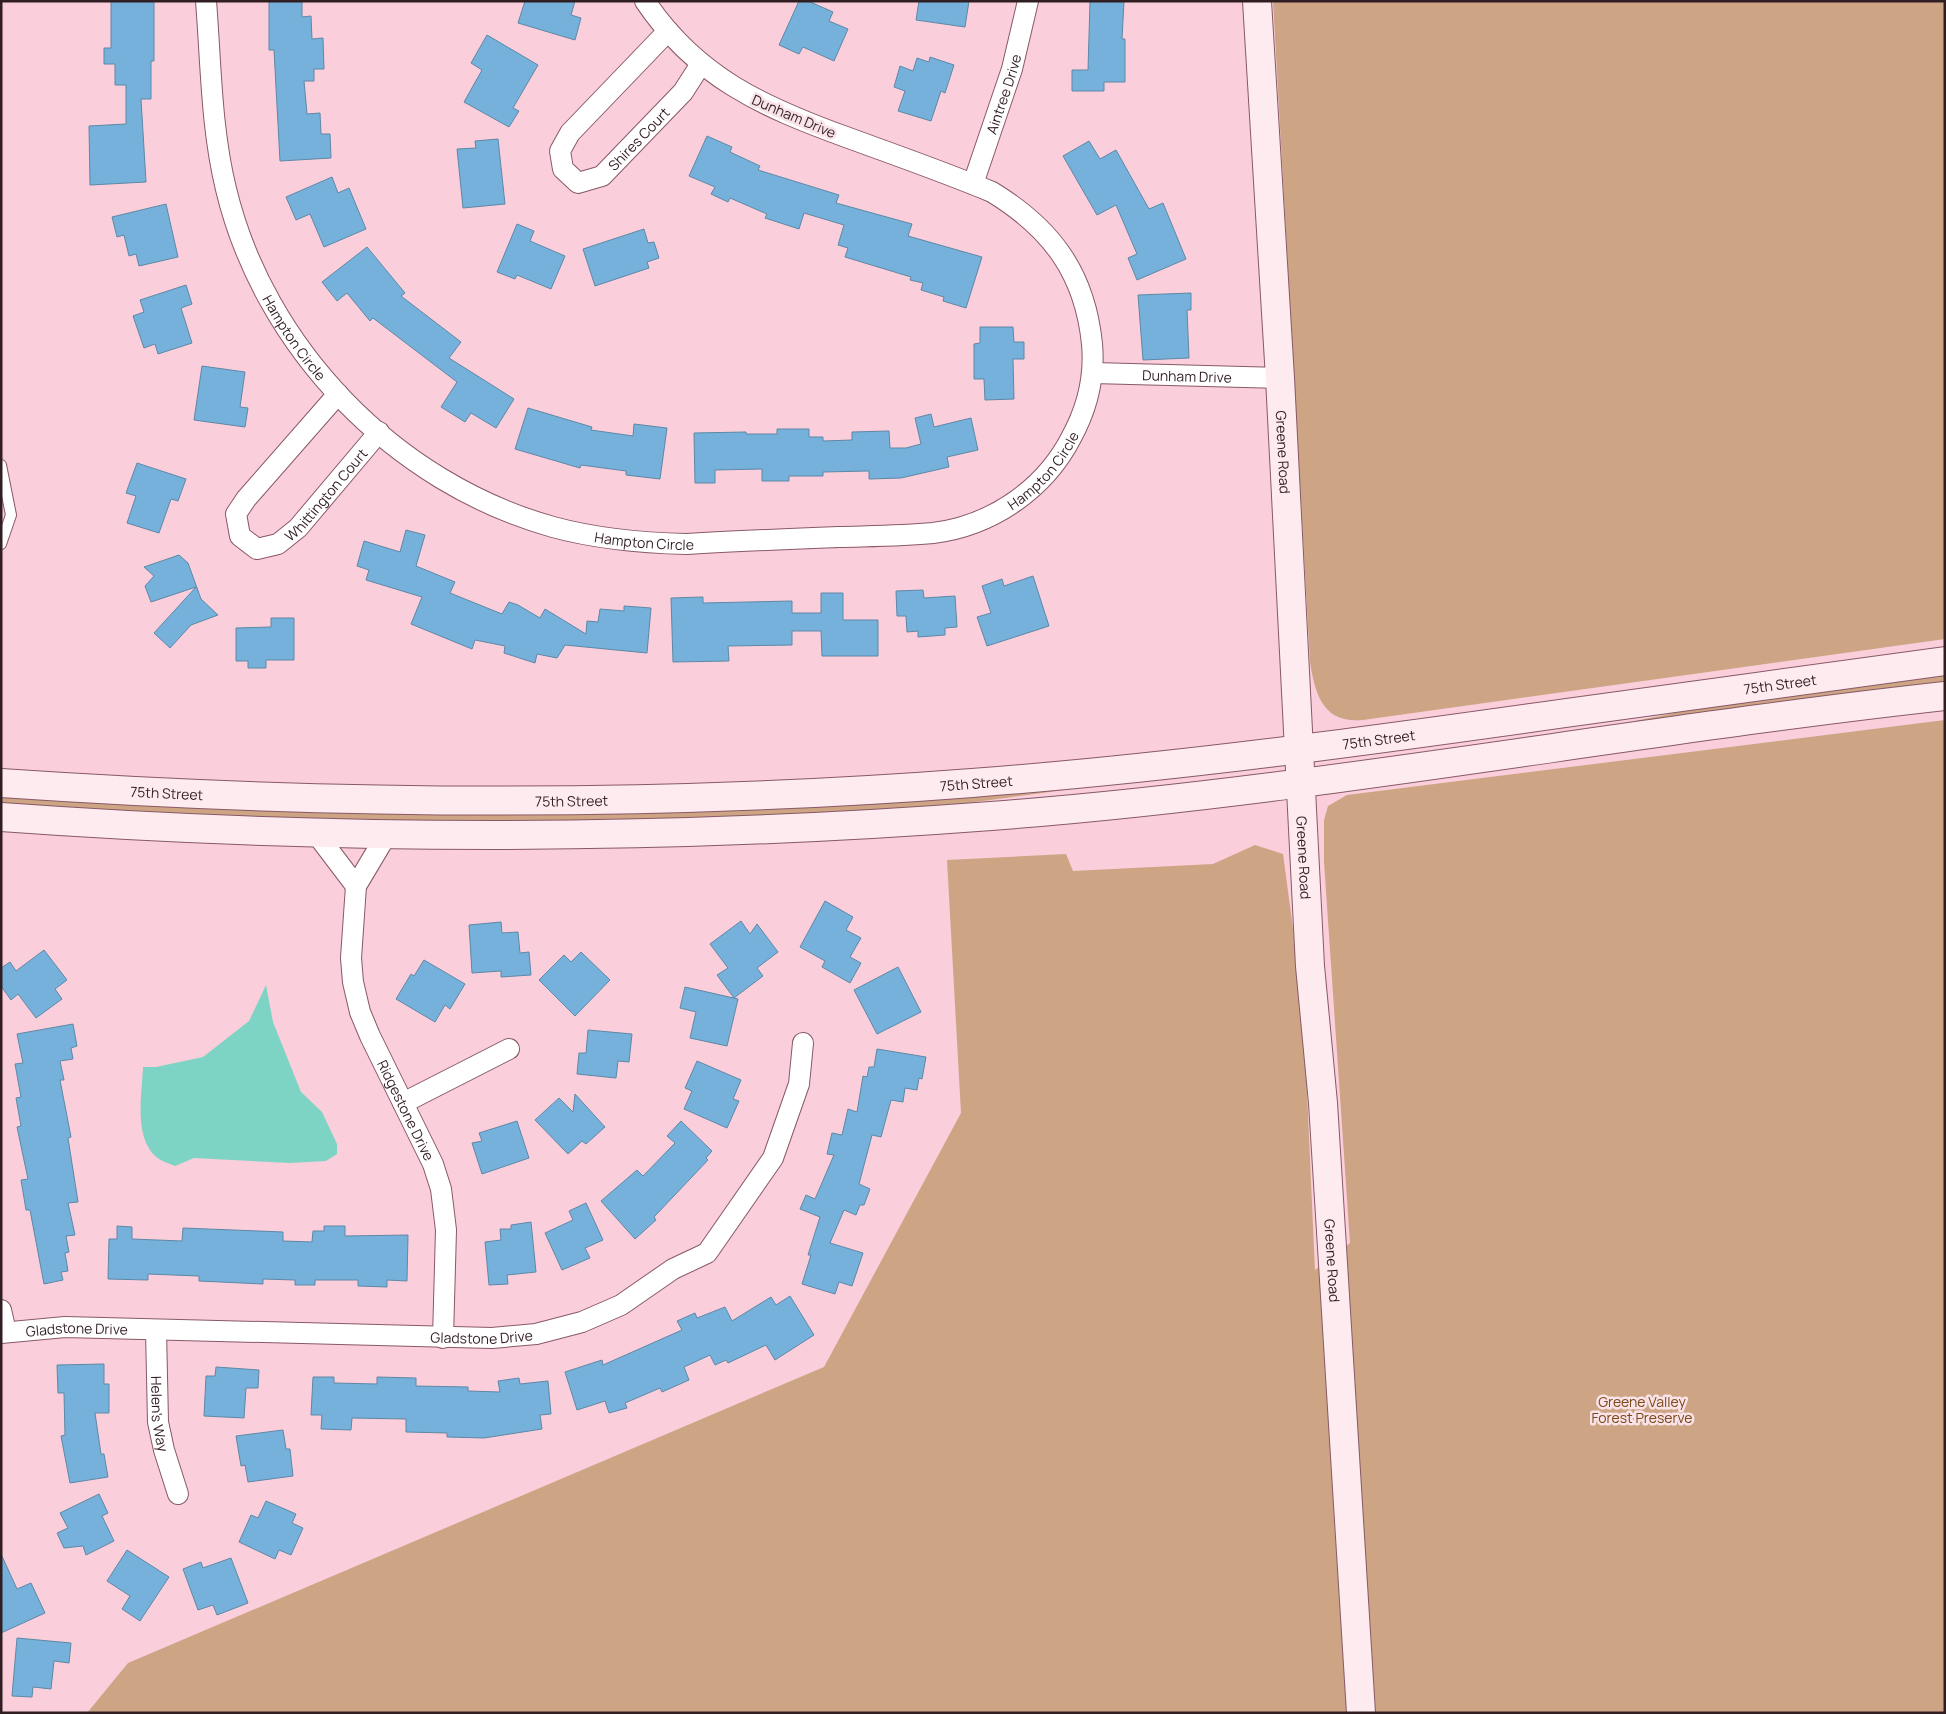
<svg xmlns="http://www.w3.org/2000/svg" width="1946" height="1714" font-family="Manrope,sans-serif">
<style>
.green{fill:#cda584}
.water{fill:#7ed4c4}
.building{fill:#75b1db;stroke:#5e88a6}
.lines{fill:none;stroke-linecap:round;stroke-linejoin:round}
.lane-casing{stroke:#885967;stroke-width:12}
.street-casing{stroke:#885967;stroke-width:22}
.secondary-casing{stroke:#885967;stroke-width:30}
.lane{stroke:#fff;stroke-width:10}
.street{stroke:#fff;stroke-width:20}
.secondary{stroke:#fdebf0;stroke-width:28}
.labels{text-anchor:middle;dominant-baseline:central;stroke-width:5;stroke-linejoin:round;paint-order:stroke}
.street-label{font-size:14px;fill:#311e23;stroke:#f9e2e8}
.park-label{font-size:14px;fill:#7c4816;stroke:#f9e2e8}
</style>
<rect width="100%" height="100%" fill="#faceda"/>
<path class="green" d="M 1273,1 L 1945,1 L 1945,639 L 1363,720 C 1323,724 1315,694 1310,662 Z
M 1945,673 L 1945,685 L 1591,730 L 1723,703 Z
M 1945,720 L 1945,1713 L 87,1713 L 128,1663 L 824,1367 L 961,1113 L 947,860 L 1066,854 L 1073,871 L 1213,864 L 1255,845 L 1283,854 L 1303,1003 L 1315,1270 L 1350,1243 L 1324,862 L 1324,820 L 1328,806 L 1347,795 Z
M 1079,786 L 1079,788 L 946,806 L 693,820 L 364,822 L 1,805 L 1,795 Z"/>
<path class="water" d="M 266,985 L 273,1022 L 301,1092 L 322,1112 L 337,1144 L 337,1154 L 326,1161 L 290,1163 L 194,1158 L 175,1166 C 168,1163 160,1161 154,1155 C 134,1134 142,1094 143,1067 L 156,1067 L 203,1057 L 249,1021 Z"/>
<path class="building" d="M 111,1 L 154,1 L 154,61 L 151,61 L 151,99 L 141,99 L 146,182 L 90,185 L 89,126 L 126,124 L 126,85 L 115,85 L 115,64 L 104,64 L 104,48 L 111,48 Z
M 269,1 L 302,1 L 302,17 L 311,16 L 312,39 L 323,38 L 324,69 L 314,69 L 314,81 L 304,81 L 307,114 L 320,113 L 321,134 L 330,134 L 331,158 L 280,161 L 274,50 L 269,50 Z
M 525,1 L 575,1 L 571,15 L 581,18 L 575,40 L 518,23 Z
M 799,1 L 808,1 L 833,12 L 829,21 L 848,29 L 834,61 L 803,47 L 799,54 L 779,45 Z
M 919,1 L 969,1 L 965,27 L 916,20 Z
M 1090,1 L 1124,1 L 1122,39 L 1125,39 L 1125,82 L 1104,82 L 1104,91 L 1072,91 L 1072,70 L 1088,70 Z
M 487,35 L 538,65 L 513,108 L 519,111 L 509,127 L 464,102 L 482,70 L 471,63 Z
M 930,57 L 954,65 L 945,93 L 941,91 L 931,121 L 898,111 L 905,91 L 894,87 L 900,66 L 913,71 L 917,58 L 929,62 Z
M 707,136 L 732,147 L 730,152 L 760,166 L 758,170 L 839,195 L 836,203 L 912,224 L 908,236 L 982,257 L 966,308 L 943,301 L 944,297 L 921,290 L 923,283 L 910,280 L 911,277 L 845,257 L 848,248 L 838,245 L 844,225 L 804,213 L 799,229 L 765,218 L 767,214 L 730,198 L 728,202 L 711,194 L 715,187 L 689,176 Z
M 498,139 L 505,204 L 463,208 L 457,149 L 476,148 L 475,141 Z
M 1089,141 L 1100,159 L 1116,150 L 1149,209 L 1163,203 L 1186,259 L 1137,280 L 1128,258 L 1137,254 L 1116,205 L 1097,215 L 1063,156 Z
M 332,177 L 338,193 L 349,188 L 366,229 L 324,247 L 310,214 L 296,220 L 286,197 Z
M 166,204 L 178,257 L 139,266 L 136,254 L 129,256 L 124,235 L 117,237 L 112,217 Z
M 517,224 L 534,231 L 530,241 L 565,256 L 551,289 L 517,275 L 515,279 L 497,272 Z
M 644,229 L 648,243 L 654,242 L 659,258 L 647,262 L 649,268 L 595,286 L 583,249 Z
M 367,247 L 405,293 L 401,296 L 461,342 L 449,358 L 514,399 L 496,428 L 471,413 L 465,422 L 441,407 L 457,382 L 373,318 L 370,321 L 347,293 L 337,301 L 322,282 Z
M 186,285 L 192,304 L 181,308 L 192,343 L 158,354 L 155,344 L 144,348 L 133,316 L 144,312 L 140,300 Z
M 1191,293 L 1191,310 L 1187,310 L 1189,358 L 1143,360 L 1138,295 Z
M 980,327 L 1013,327 L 1014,342 L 1024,342 L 1024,359 L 1013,359 L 1014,399 L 985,400 L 984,379 L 974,379 L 974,344 L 980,343 Z
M 202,366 L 245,372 L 240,407 L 248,408 L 245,427 L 194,420 Z
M 528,408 L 592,427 L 591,430 L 633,436 L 634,424 L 667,428 L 660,479 L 626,475 L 626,471 L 581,465 L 580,468 L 515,449 Z
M 931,414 L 934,427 L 971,418 L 978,450 L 947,457 L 949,467 L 901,478 L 869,479 L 869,471 L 823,472 L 823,476 L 789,476 L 789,481 L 762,481 L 762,469 L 715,470 L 715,483 L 695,483 L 694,433 L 746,432 L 746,434 L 777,434 L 777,429 L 809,429 L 809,437 L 823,437 L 823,441 L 852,440 L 852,432 L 889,431 L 890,448 L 906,448 L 921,444 L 915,418 Z
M 137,463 L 186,479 L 178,501 L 171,499 L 159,533 L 127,523 L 136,496 L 126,493 Z
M 406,530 L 425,535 L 416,566 L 455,582 L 450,593 L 502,614 L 509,602 L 518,605 L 540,618 L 545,609 L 586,634 L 587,621 L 598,622 L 600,609 L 624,611 L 624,606 L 651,608 L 647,653 L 565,645 L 557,658 L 537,654 L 535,663 L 504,653 L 505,646 L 475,640 L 472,649 L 411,624 L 422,597 L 366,580 L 369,570 L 357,566 L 364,541 L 400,552 Z
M 179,555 L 188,563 L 201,599 L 218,615 L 191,625 L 170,648 L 154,633 L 196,587 L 151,602 L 145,586 L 154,576 L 144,567 Z
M 1033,576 L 1049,626 L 987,646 L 977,617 L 991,613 L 982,586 L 1002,579 L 1004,586 Z
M 923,590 L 924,598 L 955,596 L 957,627 L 945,628 L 945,635 L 918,637 L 918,631 L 907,632 L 906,616 L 897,616 L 896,591 Z
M 821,593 L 843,593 L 843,620 L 878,620 L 878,656 L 822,656 L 821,631 L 792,631 L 792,645 L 728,646 L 729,661 L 673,662 L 671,598 L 703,597 L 703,603 L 792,601 L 792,613 L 821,613 Z
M 271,618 L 294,618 L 294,660 L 266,660 L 266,668 L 248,668 L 248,661 L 236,661 L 236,628 L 271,627 Z
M 825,901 L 853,917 L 846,930 L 861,938 L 850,957 L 861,963 L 850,983 L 822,967 L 825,961 L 800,947 Z
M 741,921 L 750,934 L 757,924 L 778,952 L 757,968 L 763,976 L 734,998 L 717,975 L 728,968 L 710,944 Z
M 501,922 L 502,933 L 518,932 L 520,953 L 529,952 L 531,975 L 501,977 L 501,971 L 472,973 L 469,925 Z
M 44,950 L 67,980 L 55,989 L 62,999 L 36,1018 L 18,994 L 11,1000 L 1,986 L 1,968 L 10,962 L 16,971 Z
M 581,952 L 610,980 L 575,1016 L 539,980 L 564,955 L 571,962 Z
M 424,960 L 465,984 L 450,1009 L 445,1005 L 435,1022 L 396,999 L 411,974 L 414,976 Z
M 898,967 L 921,1012 L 877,1034 L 854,990 Z
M 685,987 L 738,999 L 727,1046 L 690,1038 L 696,1012 L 680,1008 Z
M 73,1024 L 77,1046 L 71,1048 L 73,1059 L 60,1061 L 64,1080 L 60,1080 L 71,1137 L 68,1138 L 78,1202 L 68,1203 L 75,1235 L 66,1236 L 69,1252 L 65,1253 L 68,1271 L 61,1272 L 63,1280 L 44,1284 L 30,1210 L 26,1210 L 21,1180 L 28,1179 L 17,1127 L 21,1126 L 16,1098 L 21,1097 L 15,1064 L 23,1063 L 17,1034 Z
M 588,1030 L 632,1034 L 629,1062 L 618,1061 L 616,1078 L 577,1074 L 579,1053 L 586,1053 Z
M 877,1049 L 926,1057 L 922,1079 L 919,1078 L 917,1090 L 905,1088 L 903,1102 L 891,1100 L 881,1137 L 872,1135 L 859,1184 L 870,1189 L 864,1205 L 860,1205 L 856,1215 L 844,1210 L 830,1243 L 863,1253 L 852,1286 L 839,1282 L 835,1294 L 802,1284 L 811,1255 L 808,1255 L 820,1217 L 800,1209 L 806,1195 L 815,1199 L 834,1155 L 827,1154 L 832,1133 L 842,1135 L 848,1109 L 857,1112 L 863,1076 L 867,1077 L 869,1067 L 874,1067 Z
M 697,1061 L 741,1080 L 733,1099 L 739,1101 L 727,1128 L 684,1109 L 692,1091 L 685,1088 Z
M 575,1094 L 605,1127 L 586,1144 L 582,1141 L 568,1154 L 535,1120 L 559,1098 L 573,1112 Z
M 517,1121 L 529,1158 L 482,1174 L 472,1143 L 482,1141 L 479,1133 Z
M 681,1121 L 712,1151 L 706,1158 L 708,1160 L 654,1217 L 656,1220 L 635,1239 L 601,1201 L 637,1170 L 643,1176 L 675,1143 L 667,1136 Z
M 586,1203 L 603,1240 L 585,1248 L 590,1258 L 562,1270 L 545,1233 L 573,1220 L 569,1211 Z
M 531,1222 L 536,1272 L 507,1275 L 508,1284 L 489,1285 L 485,1242 L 501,1240 L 500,1229 L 511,1229 L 511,1225 Z
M 117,1226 L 132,1227 L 132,1239 L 182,1241 L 183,1228 L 283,1232 L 283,1241 L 312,1242 L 313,1231 L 324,1231 L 324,1226 L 345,1226 L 345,1236 L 408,1235 L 407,1281 L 387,1280 L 387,1287 L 358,1286 L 358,1280 L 315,1280 L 315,1285 L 295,1285 L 295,1280 L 263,1279 L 263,1284 L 199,1281 L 199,1276 L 148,1274 L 148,1280 L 108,1279 L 109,1239 L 117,1239 Z
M 790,1296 L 814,1335 L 775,1360 L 766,1345 L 728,1363 L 726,1360 L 715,1365 L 710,1355 L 684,1367 L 689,1380 L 662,1392 L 660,1388 L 625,1403 L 627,1408 L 609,1413 L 605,1401 L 577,1410 L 565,1372 L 602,1360 L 603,1365 L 682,1330 L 677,1321 L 695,1313 L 697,1318 L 725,1307 L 732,1321 L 771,1297 L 776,1305 Z
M 104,1364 L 104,1384 L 109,1384 L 109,1413 L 95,1413 L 101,1454 L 104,1454 L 108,1477 L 70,1483 L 61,1436 L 65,1435 L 64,1393 L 58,1393 L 57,1365 Z
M 216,1367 L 259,1370 L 258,1388 L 246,1388 L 244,1418 L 204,1416 L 206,1376 L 215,1376 Z
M 313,1377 L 334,1377 L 334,1383 L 377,1384 L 377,1377 L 416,1378 L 416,1386 L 468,1387 L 468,1391 L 500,1392 L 498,1381 L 519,1378 L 520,1384 L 548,1381 L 551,1414 L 540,1415 L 542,1429 L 484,1438 L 447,1437 L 447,1433 L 406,1432 L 406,1419 L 352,1418 L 351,1430 L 321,1429 L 322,1415 L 311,1415 Z
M 283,1430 L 286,1449 L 290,1449 L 293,1476 L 248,1482 L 245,1465 L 241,1466 L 236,1436 Z
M 99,1494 L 108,1513 L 102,1516 L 114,1541 L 86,1555 L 83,1546 L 64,1548 L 57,1533 L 68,1528 L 60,1513 Z
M 266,1501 L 296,1514 L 292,1523 L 303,1528 L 291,1555 L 279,1550 L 275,1559 L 239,1542 L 251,1515 L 258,1518 Z
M 127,1550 L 169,1577 L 140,1621 L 122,1609 L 130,1596 L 107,1581 Z
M 1,1554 L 17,1589 L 31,1583 L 45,1613 L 1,1633 Z
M 231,1558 L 248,1603 L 217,1615 L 213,1605 L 198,1610 L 183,1569 L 201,1562 L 203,1568 Z
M 17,1638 L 71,1643 L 69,1663 L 54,1661 L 51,1689 L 33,1687 L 32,1697 L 12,1696 Z"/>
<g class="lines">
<g class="lane-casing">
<path id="lane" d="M 1,465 L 11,515 L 1,544"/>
</g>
<g class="street-casing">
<g id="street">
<path id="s1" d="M 206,1 C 211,63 211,128 226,189 C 264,348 395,483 553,527 C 597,539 642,543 687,544 C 737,541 788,539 838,537 C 870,536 902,536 933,533 C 991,526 1044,490 1071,438 C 1087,409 1095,377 1092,344 C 1085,273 1051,228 992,192 C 944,172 895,155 846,137 C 763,107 696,77 645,1"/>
<path id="s2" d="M 668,31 L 570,133 L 560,151 L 563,169 L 578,183 L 602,176 L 683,92 L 701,64"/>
<path id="s3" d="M 973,184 L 1012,69 L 1028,1"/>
<path id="s4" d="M 1093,373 L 1280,378"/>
<path id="s5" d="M 338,394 L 246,499 L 236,514 L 240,536 L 257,549 L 278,544 L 298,528 L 379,432"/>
<path d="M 315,832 L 356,886"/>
<path id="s6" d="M 387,834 L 356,886 L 351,958 L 353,982 L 360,1012 L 370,1036 L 433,1164 L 441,1189 L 446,1230 L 443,1338"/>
<path d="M 403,1103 L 509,1049"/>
<path d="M 1,1310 L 6,1332"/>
<path id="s7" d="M 156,1330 L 158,1422 L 164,1450 L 178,1494"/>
<path id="s8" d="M 1,1333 L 65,1327 L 492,1338 L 536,1334 L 582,1322 L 621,1305 L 673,1269 L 707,1253 L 773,1158 L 799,1084 L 803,1043"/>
</g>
</g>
<g class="secondary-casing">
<g id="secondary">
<path id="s9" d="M 1257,1 L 1280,378 L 1310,966 L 1323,1103 L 1361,1713"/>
<path id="s10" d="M 1,783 C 324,805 648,808 972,783 C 1171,768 1368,741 1566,713 C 1692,695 1819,679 1945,661"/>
<path d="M 1,817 C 331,841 662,841 991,816 C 1311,792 1626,731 1945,696"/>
</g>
</g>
<use href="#lane" class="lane"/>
<use href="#street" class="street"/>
<use href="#secondary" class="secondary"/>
</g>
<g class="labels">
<g class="street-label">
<text stroke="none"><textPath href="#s3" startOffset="95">Aintree Drive</textPath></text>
<text transform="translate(794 116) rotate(23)">Dunham Drive</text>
<text stroke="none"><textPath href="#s2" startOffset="278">Shires Court</textPath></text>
<text stroke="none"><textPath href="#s1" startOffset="354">Hampton Circle</textPath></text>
<text stroke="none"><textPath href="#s4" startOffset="94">Dunham Drive</textPath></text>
<text stroke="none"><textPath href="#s9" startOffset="452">Greene Road</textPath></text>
<text stroke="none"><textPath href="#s1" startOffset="1194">Hampton Circle</textPath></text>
<text stroke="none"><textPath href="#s5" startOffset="292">Whittington Court</textPath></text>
<text stroke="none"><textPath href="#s1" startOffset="774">Hampton Circle</textPath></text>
<text stroke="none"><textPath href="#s10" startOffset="1786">75th Street</textPath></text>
<text stroke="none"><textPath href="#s10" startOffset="1381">75th Street</textPath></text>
<text stroke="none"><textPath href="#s10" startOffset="976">75th Street</textPath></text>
<text stroke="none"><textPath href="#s10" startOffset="166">75th Street</textPath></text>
<text stroke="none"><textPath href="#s10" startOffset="571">75th Street</textPath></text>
<text stroke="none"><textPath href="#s9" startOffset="858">Greene Road</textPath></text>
<text stroke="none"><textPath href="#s6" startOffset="296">Ridgestone Drive</textPath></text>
<text stroke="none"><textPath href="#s9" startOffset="1262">Greene Road</textPath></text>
<text stroke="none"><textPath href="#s8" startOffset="76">Gladstone Drive</textPath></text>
<text stroke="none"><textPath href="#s8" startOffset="481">Gladstone Drive</textPath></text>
<text stroke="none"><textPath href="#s7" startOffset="84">Helen's Way</textPath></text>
</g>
<g class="park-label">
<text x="1642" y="1401">Greene Valley<tspan x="1642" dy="16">Forest Preserve</tspan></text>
</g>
</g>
<rect width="1946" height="1714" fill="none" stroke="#311e23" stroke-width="5"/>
</svg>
